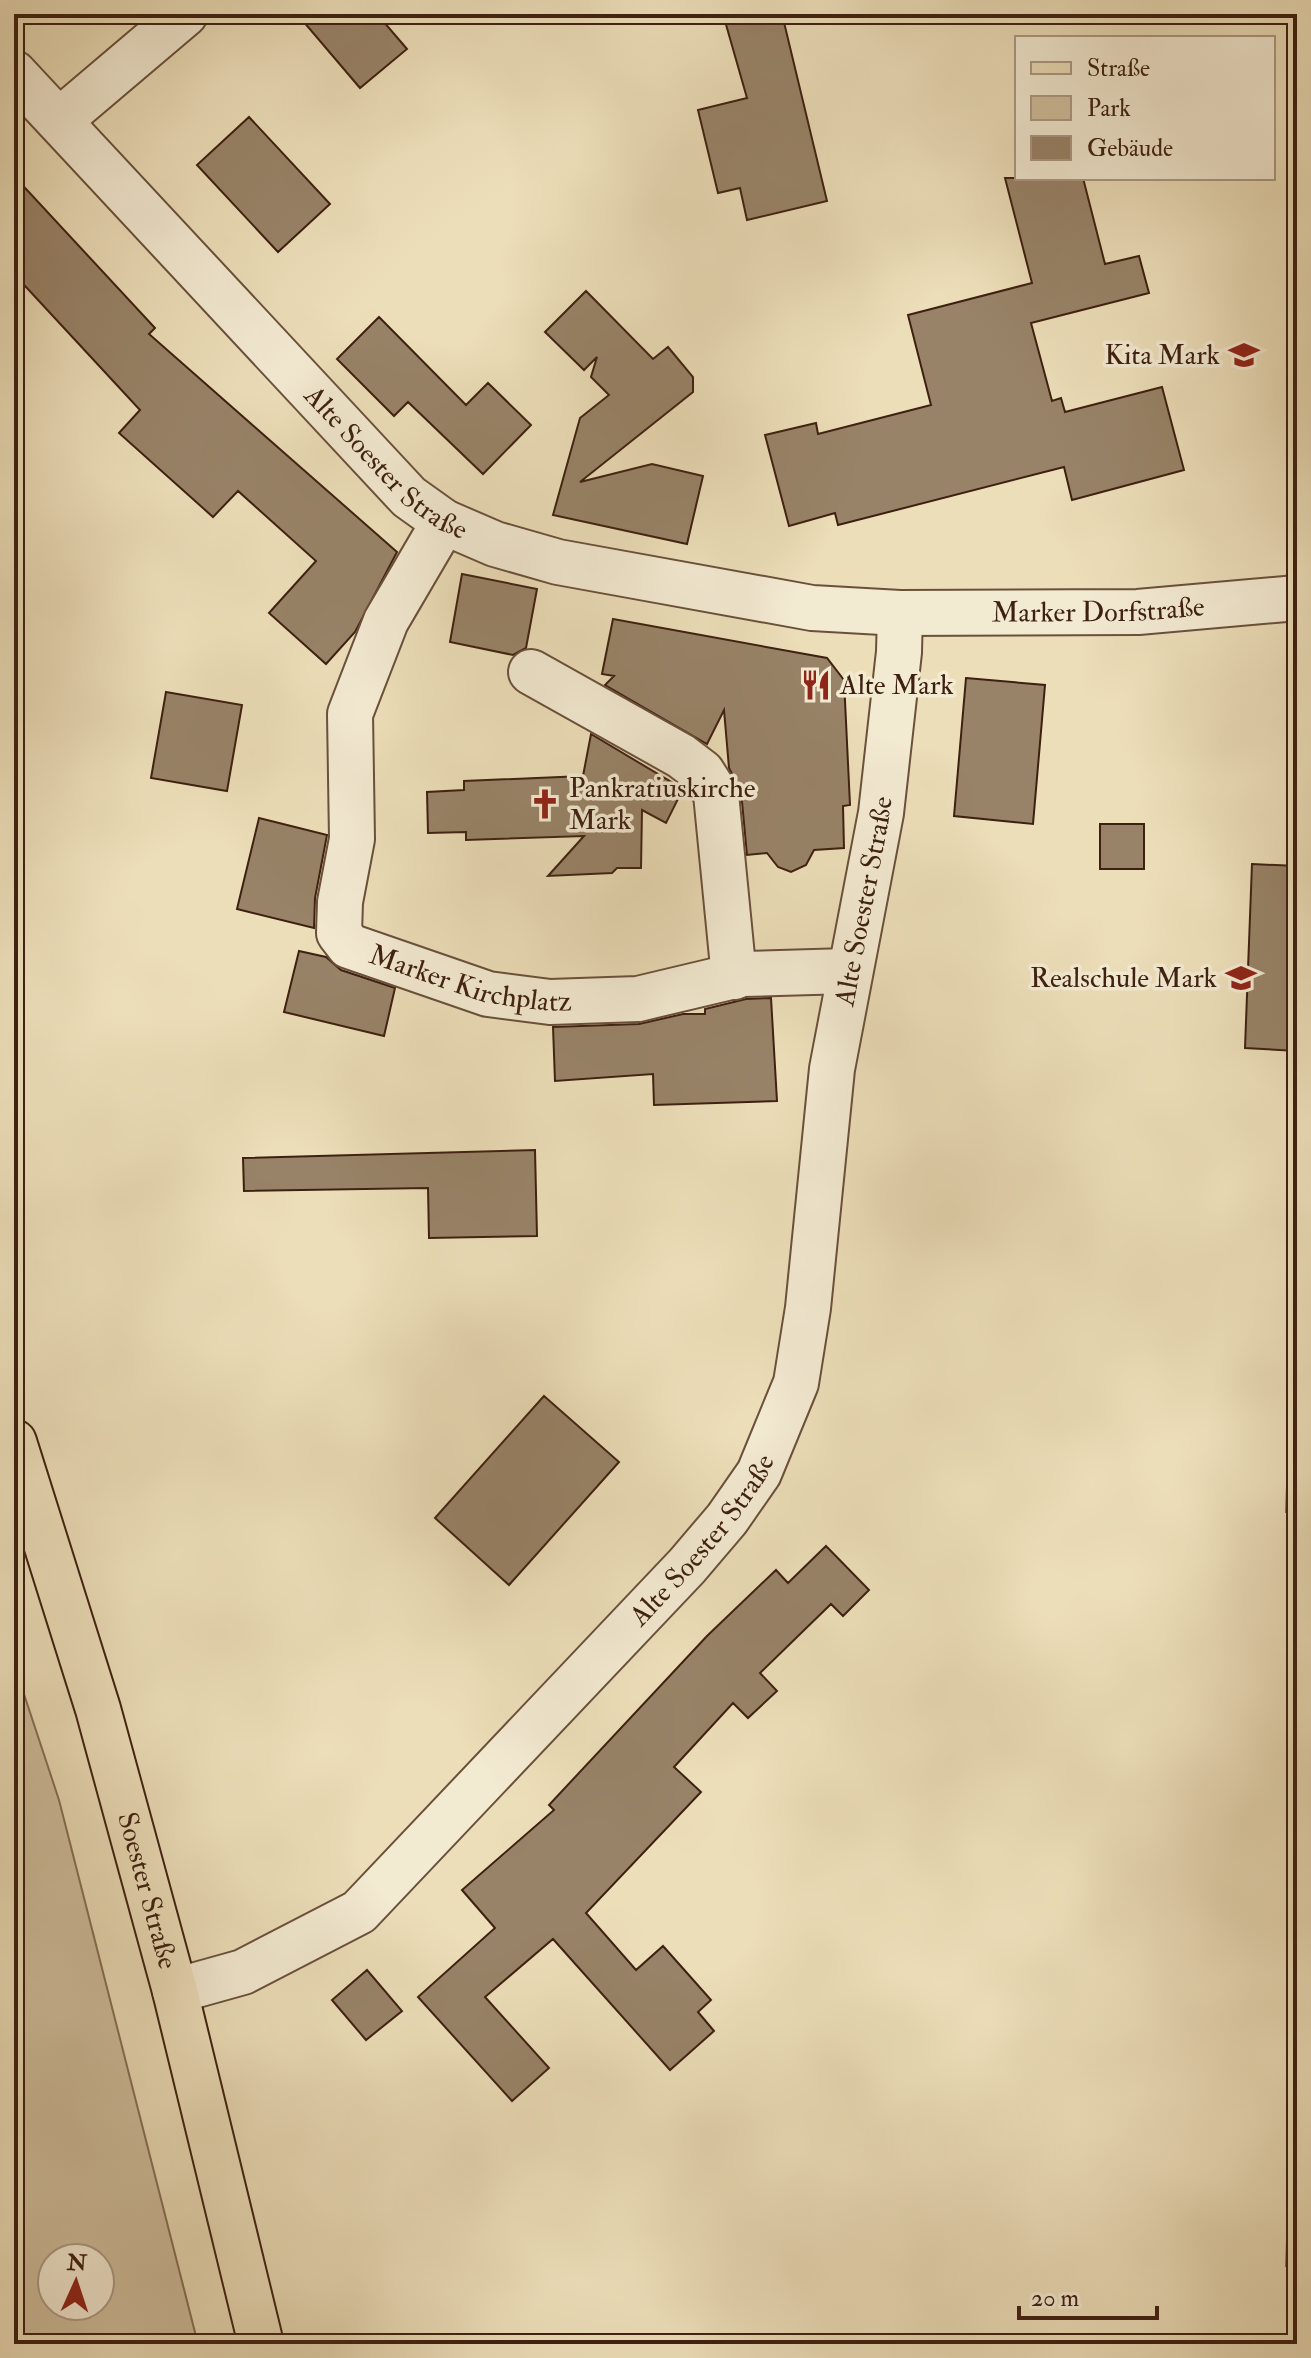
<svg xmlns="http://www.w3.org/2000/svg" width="1311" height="2358" font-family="'IM FELL Double Pica',serif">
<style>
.green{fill:#cebe9c;stroke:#866f56;stroke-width:2;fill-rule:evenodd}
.building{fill:#988368;stroke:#3e2011;stroke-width:2}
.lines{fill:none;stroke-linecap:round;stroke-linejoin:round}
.minor-casing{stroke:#6a503b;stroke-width:48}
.major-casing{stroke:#3e2011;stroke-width:48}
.minor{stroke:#f3ead2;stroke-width:44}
.major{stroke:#ecdeb9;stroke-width:44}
.labels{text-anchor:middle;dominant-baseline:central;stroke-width:7;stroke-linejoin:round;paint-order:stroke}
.poi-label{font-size:28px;fill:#3e2011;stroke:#f3ead2;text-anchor:end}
.street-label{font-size:28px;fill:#3e2011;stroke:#f3ead2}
</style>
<rect width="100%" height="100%" fill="#ecdeb9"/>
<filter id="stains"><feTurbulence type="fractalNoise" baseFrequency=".0025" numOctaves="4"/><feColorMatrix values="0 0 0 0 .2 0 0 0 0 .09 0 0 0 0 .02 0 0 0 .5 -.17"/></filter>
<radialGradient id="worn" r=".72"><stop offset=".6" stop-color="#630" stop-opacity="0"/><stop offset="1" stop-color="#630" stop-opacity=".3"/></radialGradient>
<path class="green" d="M 1293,1326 L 1297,1326 L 1297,1512 L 1286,1512 Z
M 14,1664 L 59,1800 L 198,2344 L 14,2344 ZM 52,2258 L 100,2258 L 100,2306 L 52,2306 Z
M 1297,1976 L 1297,2267 L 1286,2266 Z"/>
<path class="building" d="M 297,14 L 377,14 L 407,49 L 360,88 Z
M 723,14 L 782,14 L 827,201 L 747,220 L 740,188 L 718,193 L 698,110 L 747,98 Z
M 249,117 L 330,204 L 278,252 L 197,165 Z
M 14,176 L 155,328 L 149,334 L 397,552 L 355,632 L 326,664 L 269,613 L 316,561 L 238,491 L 213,517 L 119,433 L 140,410 L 14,274 Z
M 1005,178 L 1083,178 L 1105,264 L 1139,256 L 1149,293 L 1031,323 L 1052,401 L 1061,398 L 1065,412 L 1162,387 L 1184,470 L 1072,500 L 1064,467 L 838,525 L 835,513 L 789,526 L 765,435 L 816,423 L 818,434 L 931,405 L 908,315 L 1032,283 Z
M 586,291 L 653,359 L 668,347 L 693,377 L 693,392 L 580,482 L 652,464 L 703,476 L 687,544 L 553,515 L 580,418 L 609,395 L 591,377 L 597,357 L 584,370 L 545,332 Z
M 379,317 L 466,405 L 488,383 L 531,425 L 483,474 L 408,402 L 394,416 L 337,359 Z
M 462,574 L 537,589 L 526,648 L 513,655 L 450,642 Z
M 613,619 L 827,658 L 844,680 L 850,805 L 843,806 L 844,848 L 814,850 L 806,865 L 791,872 L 778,867 L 767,853 L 747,855 L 741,791 L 729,768 L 724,710 L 707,744 L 605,685 L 614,676 L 602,674 Z
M 966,678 L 1045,685 L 1033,824 L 954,816 Z
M 166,692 L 242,705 L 227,791 L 151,778 Z
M 591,734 L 683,789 L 666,823 L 642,810 L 641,868 L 617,868 L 612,873 L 548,876 L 584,836 L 466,840 L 466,832 L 428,833 L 427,792 L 464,790 L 464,781 L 583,776 Z
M 259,818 L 327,835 L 315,898 L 314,928 L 237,909 Z
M 1100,824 L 1144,824 L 1144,869 L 1100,869 Z
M 1252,864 L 1297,866 L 1297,1051 L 1245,1048 Z
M 299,951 L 326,957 L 341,970 L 395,988 L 384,1036 L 284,1012 Z
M 771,998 L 777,1101 L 654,1105 L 653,1074 L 555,1081 L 553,1027 L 639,1024 L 683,1014 L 705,1014 L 705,1009 L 746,999 Z
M 535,1150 L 537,1236 L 429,1238 L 428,1188 L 244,1191 L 243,1158 Z
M 544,1396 L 619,1462 L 509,1585 L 435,1518 Z
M 826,1546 L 869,1590 L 843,1616 L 831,1604 L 760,1673 L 777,1691 L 748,1718 L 733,1703 L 674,1767 L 701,1792 L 586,1913 L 636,1970 L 663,1946 L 711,2000 L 698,2012 L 714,2031 L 670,2070 L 553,1939 L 485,1997 L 549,2068 L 512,2101 L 418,1997 L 495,1928 L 462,1890 L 554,1810 L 549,1805 L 707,1636 L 776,1570 L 788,1583 Z
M 367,1970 L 402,2011 L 366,2040 L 332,2000 Z"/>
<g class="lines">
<g class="minor-casing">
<g id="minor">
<path id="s1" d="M 14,73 L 409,497 L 444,522 L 495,544 L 558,562 L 812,608 L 900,613 L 1138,612 L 1297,598"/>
<path d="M 60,120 L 185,14"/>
<path id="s2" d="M 444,522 L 386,621 L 350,714 L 352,839 L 340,902 L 339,933 L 349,946 L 488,994 L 550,1002 L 638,999 L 743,974 L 848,971"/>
<path d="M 531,672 L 681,756 L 702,772 L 716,794 L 734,977"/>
<path id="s3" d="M 175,1991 L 243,1972 L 359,1912 L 687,1566 L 727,1519 L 759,1473 L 796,1383 L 808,1308 L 832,1069 L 881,813 L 899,652 L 900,613"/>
</g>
</g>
<g class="major-casing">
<g id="major">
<path id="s4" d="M 14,1442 L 98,1709 L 175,1991 L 261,2344"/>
</g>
</g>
<use href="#minor" class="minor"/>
<use href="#major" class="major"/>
</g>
<defs>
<g id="school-bare" transform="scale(2.4)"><path d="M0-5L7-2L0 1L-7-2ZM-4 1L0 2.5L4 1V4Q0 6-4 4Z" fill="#8f2418" stroke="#f3ead2" stroke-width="2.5" paint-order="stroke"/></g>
<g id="restaurant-bare" transform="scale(2.4)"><path d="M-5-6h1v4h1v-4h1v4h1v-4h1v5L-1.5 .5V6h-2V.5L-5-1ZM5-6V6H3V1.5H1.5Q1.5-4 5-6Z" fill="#8f2418" stroke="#f3ead2" stroke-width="2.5" paint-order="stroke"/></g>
<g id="church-bare" transform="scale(2.4)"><path d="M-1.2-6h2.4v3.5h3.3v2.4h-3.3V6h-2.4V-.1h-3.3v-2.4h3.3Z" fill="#8f2418" stroke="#f3ead2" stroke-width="2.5" paint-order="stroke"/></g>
</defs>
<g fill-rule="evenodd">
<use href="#school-bare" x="1244" y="355"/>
<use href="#restaurant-bare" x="816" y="685"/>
<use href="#church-bare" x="545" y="804"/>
<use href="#school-bare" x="1241" y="978"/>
</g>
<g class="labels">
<g class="poi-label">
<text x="1220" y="355">Kita Mark</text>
<text x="840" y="685" text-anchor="start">Alte Mark</text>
<text x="569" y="788" text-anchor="start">Pankratiuskirche<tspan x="569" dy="32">Mark</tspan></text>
<text x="1217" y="978">Realschule Mark</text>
</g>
<g class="street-label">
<text stroke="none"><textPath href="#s1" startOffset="540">Alte Soester Straße</textPath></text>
<text stroke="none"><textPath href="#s1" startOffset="1288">Marker Dorfstraße</textPath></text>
<text stroke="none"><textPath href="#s3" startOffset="1380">Alte Soester Straße</textPath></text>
<text stroke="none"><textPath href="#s2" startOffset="578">Marker Kirchplatz</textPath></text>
<text stroke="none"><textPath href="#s3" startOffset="708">Alte Soester Straße</textPath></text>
<text stroke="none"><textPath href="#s4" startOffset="468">Soester Straße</textPath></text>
</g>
</g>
<rect width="1311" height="2358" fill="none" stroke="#ecdeb9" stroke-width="48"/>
<rect x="16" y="16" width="1279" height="2326" fill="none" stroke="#3e2011" stroke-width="4"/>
<rect x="24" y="24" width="1263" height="2310" fill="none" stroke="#3e2011" stroke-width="2"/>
<rect x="1015" y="36" width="260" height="144" fill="#f3ead2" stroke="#ab9985" stroke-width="2"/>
<rect x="1031" y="62" width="40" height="12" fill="#ecdeb9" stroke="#ab9985" stroke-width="2"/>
<text x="1087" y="76" font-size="24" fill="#3e2011">Straße</text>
<rect x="1031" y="96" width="40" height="24" fill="#cebe9c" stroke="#ab9985" stroke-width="2"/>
<text x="1087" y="116" font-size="24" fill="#3e2011">Park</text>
<rect x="1031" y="136" width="40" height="24" fill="#988368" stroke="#ab9985" stroke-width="2"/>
<text x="1087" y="156" font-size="24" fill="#3e2011">Gebäude</text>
<g transform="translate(76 2282) rotate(3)"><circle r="38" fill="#f3ead2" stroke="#ab9985" stroke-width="2"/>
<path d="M0-6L14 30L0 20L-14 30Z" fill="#8f2418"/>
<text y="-12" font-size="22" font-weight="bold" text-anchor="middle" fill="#3e2011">N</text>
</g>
<path d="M1019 2306v12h138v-12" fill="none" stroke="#3e2011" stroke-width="4"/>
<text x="1031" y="2306" font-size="24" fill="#3e2011" stroke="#f3ead2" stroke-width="6" paint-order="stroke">20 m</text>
<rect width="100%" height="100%" filter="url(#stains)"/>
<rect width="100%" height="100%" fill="url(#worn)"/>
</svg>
